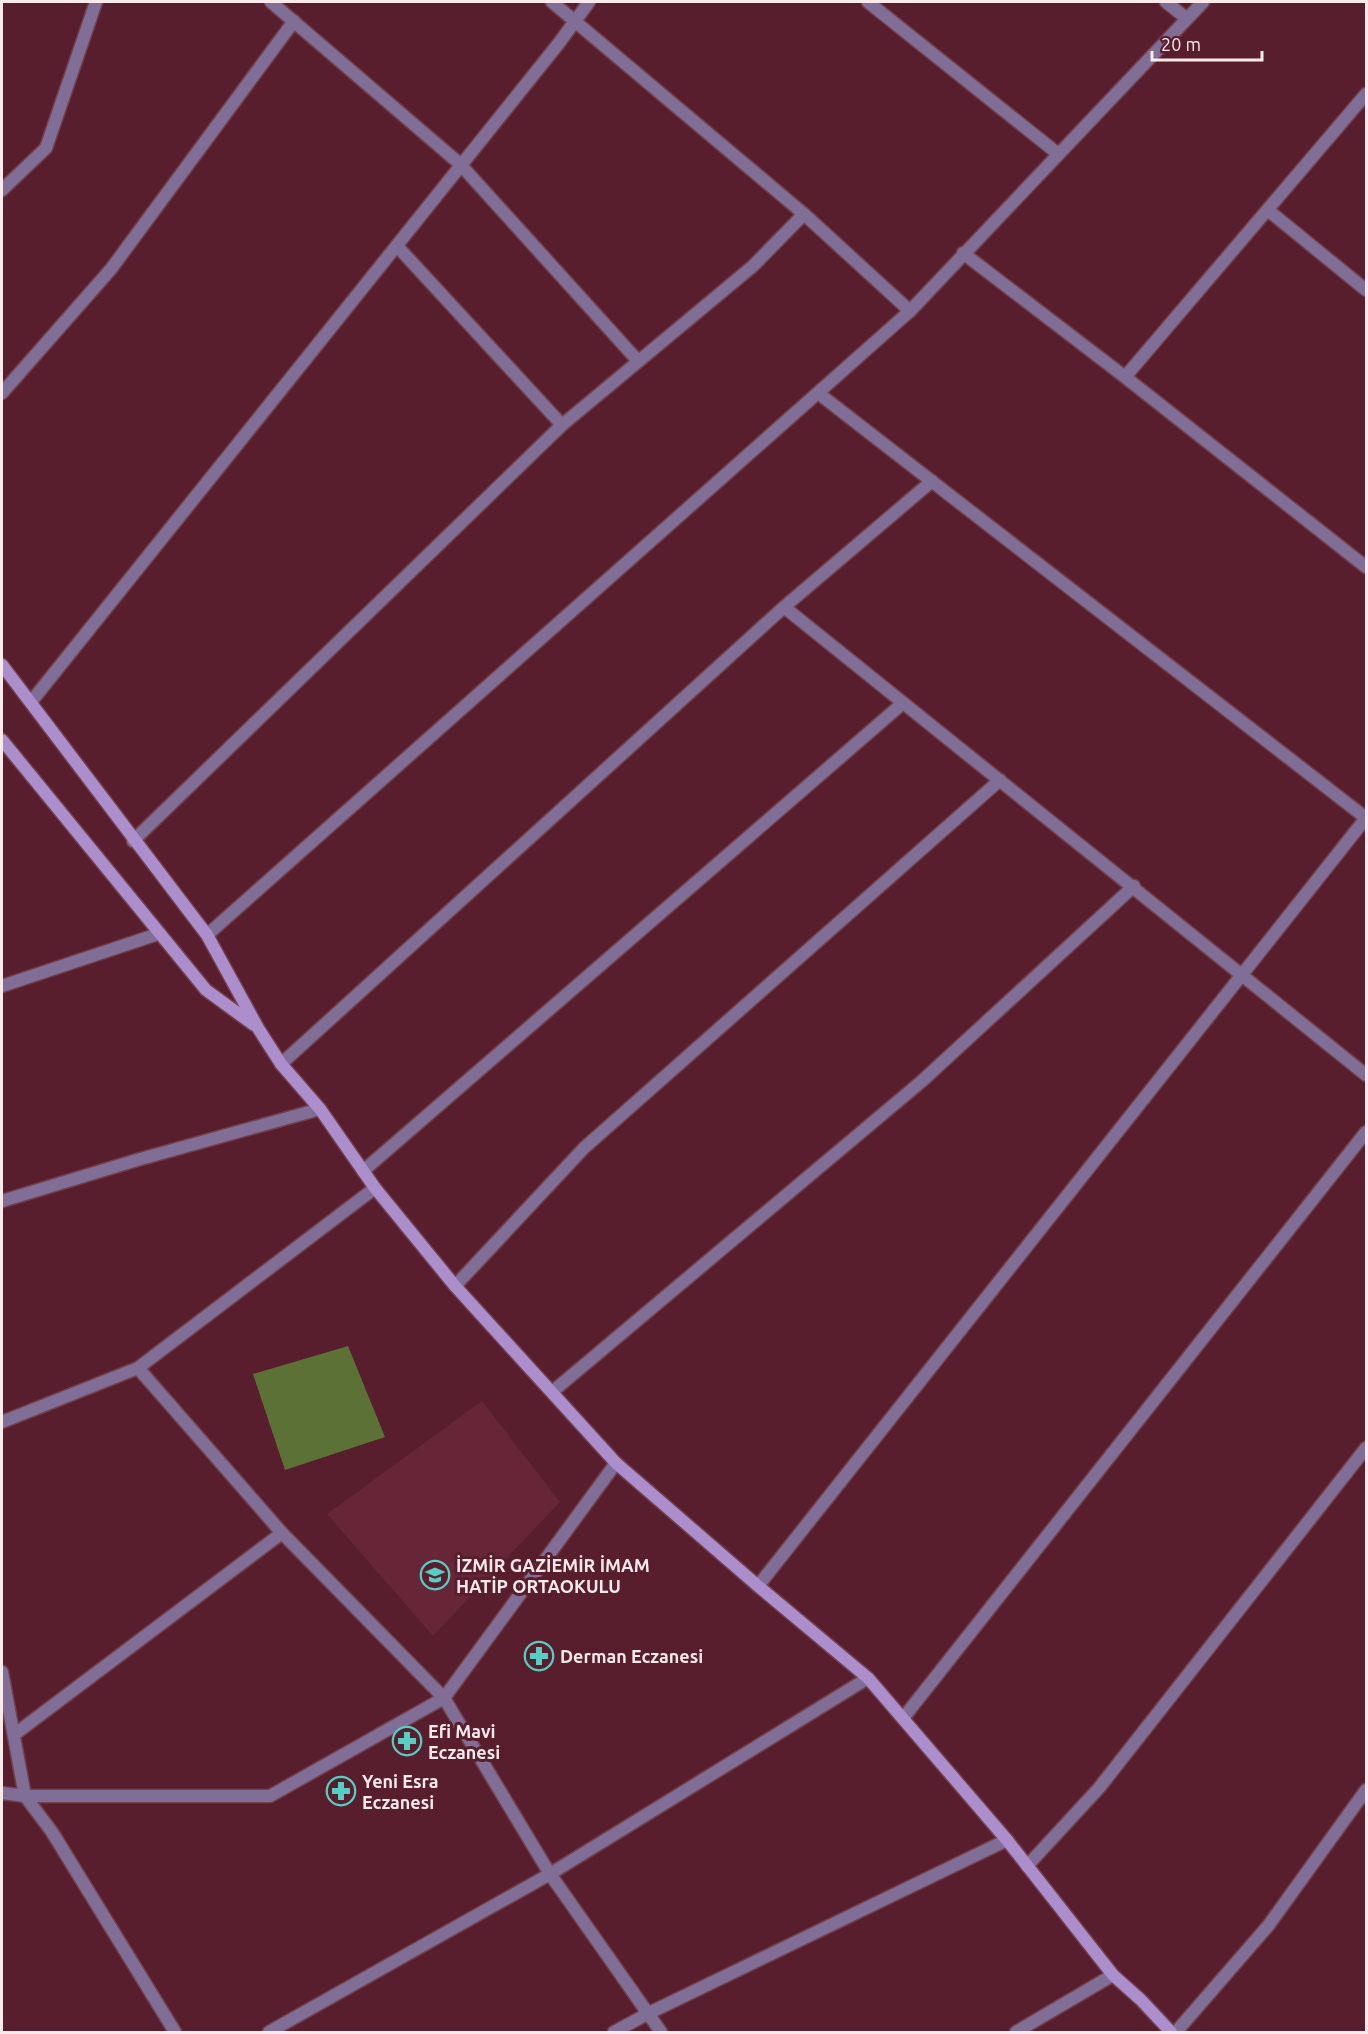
<svg xmlns="http://www.w3.org/2000/svg" width="1368" height="2034" font-family="Ubuntu,sans-serif">
<style>
.built{fill:#672538}
.building{fill:#5b7136}
.lines{fill:none;stroke-linecap:round;stroke-linejoin:round}
.minor-casing{stroke:#723f4c;stroke-width:15}
.tertiary-casing{stroke:#723f4c;stroke-width:15}
.secondary-casing{stroke:#723f4c;stroke-width:15}
.minor{stroke:#816e96;stroke-width:12}
.tertiary{stroke:#816e96;stroke-width:12}
.secondary{stroke:#ac8ecd;stroke-width:12}
.labels{text-anchor:middle;dominant-baseline:central;stroke-width:6;stroke-linejoin:round;paint-order:stroke}
.poi-label{font-size:18px;font-weight:bold;fill:#faeaec;stroke:#581e2e;text-anchor:start}
</style>
<rect width="100%" height="100%" fill="#581e2e"/>
<path class="built" d="M 482,1401 L 560,1502 L 433,1636 L 327,1514 Z"/>
<path class="building" d="M 348,1346 L 385,1437 L 285,1470 L 253,1374 Z"/>
<g class="lines">
<g class="minor-casing">
<path id="minor" d="M 271,2 L 460,164 L 638,361
M 552,2 L 804,214 L 910,311
M 868,2 L 1057,153
M 1166,2 L 1186,18
M 2,190 L 46,148 L 96,2
M 1269,211 L 1366,290
M 397,246 L 562,425
M 963,253 L 1125,377 L 1366,94
M 1125,377 L 1366,567
M 2,393 L 111,269 L 294,21
M 818,393 L 1366,818
M 784,607 L 1366,1075
M 31,702 L 559,43 L 589,2
M 133,841 L 562,425 L 753,266 L 804,214
M 2,986 L 158,934
M 281,1064 L 784,607 L 932,481
M 363,1171 L 903,703
M 2,1201 L 137,1160 L 320,1109
M 455,1286 L 584,1148 L 1000,780
M 138,1368 L 282,1533 L 444,1698 L 550,1874 L 661,2032
M 552,1392 L 922,1081 L 1134,886
M 2,1422 L 138,1368 L 375,1188
M 758,1586 L 1366,818
M 2,1672 L 25,1796 L 52,1832 L 175,2032
M 904,1717 L 1366,1132
M 15,1734 L 282,1533
M 2,1793 L 25,1796 L 270,1796 L 444,1698 L 616,1463
M 1027,1866 L 1099,1788 L 1366,1448
M 269,2032 L 550,1874 L 868,1678
M 614,2032 L 649,2013 L 1007,1840
M 1016,2032 L 1113,1975
M 1176,2032 L 1268,1926 L 1366,1790"/>
</g>
<g class="tertiary-casing">
<path id="tertiary" d="M 207,935 L 910,311 L 1203,2"/>
</g>
<g class="secondary-casing">
<path id="secondary" d="M 2,665 L 207,935 L 258,1028 L 281,1064 L 320,1109 L 375,1188 L 455,1286 L 616,1463 L 758,1586 L 868,1678 L 1007,1840 L 1113,1975 L 1141,2000 L 1171,2032
M 2,740 L 206,990 L 254,1025"/>
</g>
<use href="#minor" class="minor"/>
<use href="#tertiary" class="tertiary"/>
<use href="#secondary" class="secondary"/>
</g>
<defs>
<g id="school-ring" transform="scale(1.5)"><circle r="9.5" fill="#581e2e" stroke="#57cec2" stroke-width="1.5"/><path d="M0-5L7-2L0 1L-7-2ZM-4 1L0 2.5L4 1V4Q0 6-4 4Z" fill="#57cec2"/></g>
<g id="pharmacy-ring" transform="scale(1.5)"><circle r="9.5" fill="#581e2e" stroke="#57cec2" stroke-width="1.5"/><path d="M-2-6h4v4h4v4h-4v4h-4v-4h-4v-4h4Z" fill="#57cec2"/></g>
</defs>
<g fill-rule="evenodd">
<use href="#school-ring" x="435" y="1575"/>
<use href="#pharmacy-ring" x="539" y="1656"/>
<use href="#pharmacy-ring" x="407" y="1741"/>
<use href="#pharmacy-ring" x="341" y="1791"/>
</g>
<g class="labels">
<g class="poi-label">
<text x="456" y="1565">İZMİR GAZİEMİR İMAM<tspan x="456" dy="21">HATİP ORTAOKULU</tspan></text>
<text x="560" y="1656">Derman Eczanesi</text>
<text x="428" y="1731">Efi Mavi<tspan x="428" dy="21">Eczanesi</tspan></text>
<text x="362" y="1781">Yeni Esra<tspan x="362" dy="21">Eczanesi</tspan></text>
</g>
</g>
<rect width="1368" height="2034" fill="none" stroke="#faeaec" stroke-width="6"/>
<path d="M1152 51v9h110v-9" fill="none" stroke="#faeaec" stroke-width="3"/>
<text x="1161" y="51" font-size="18" fill="#faeaec" stroke="#581e2e" stroke-width="4.5" paint-order="stroke">20 m</text>
</svg>
